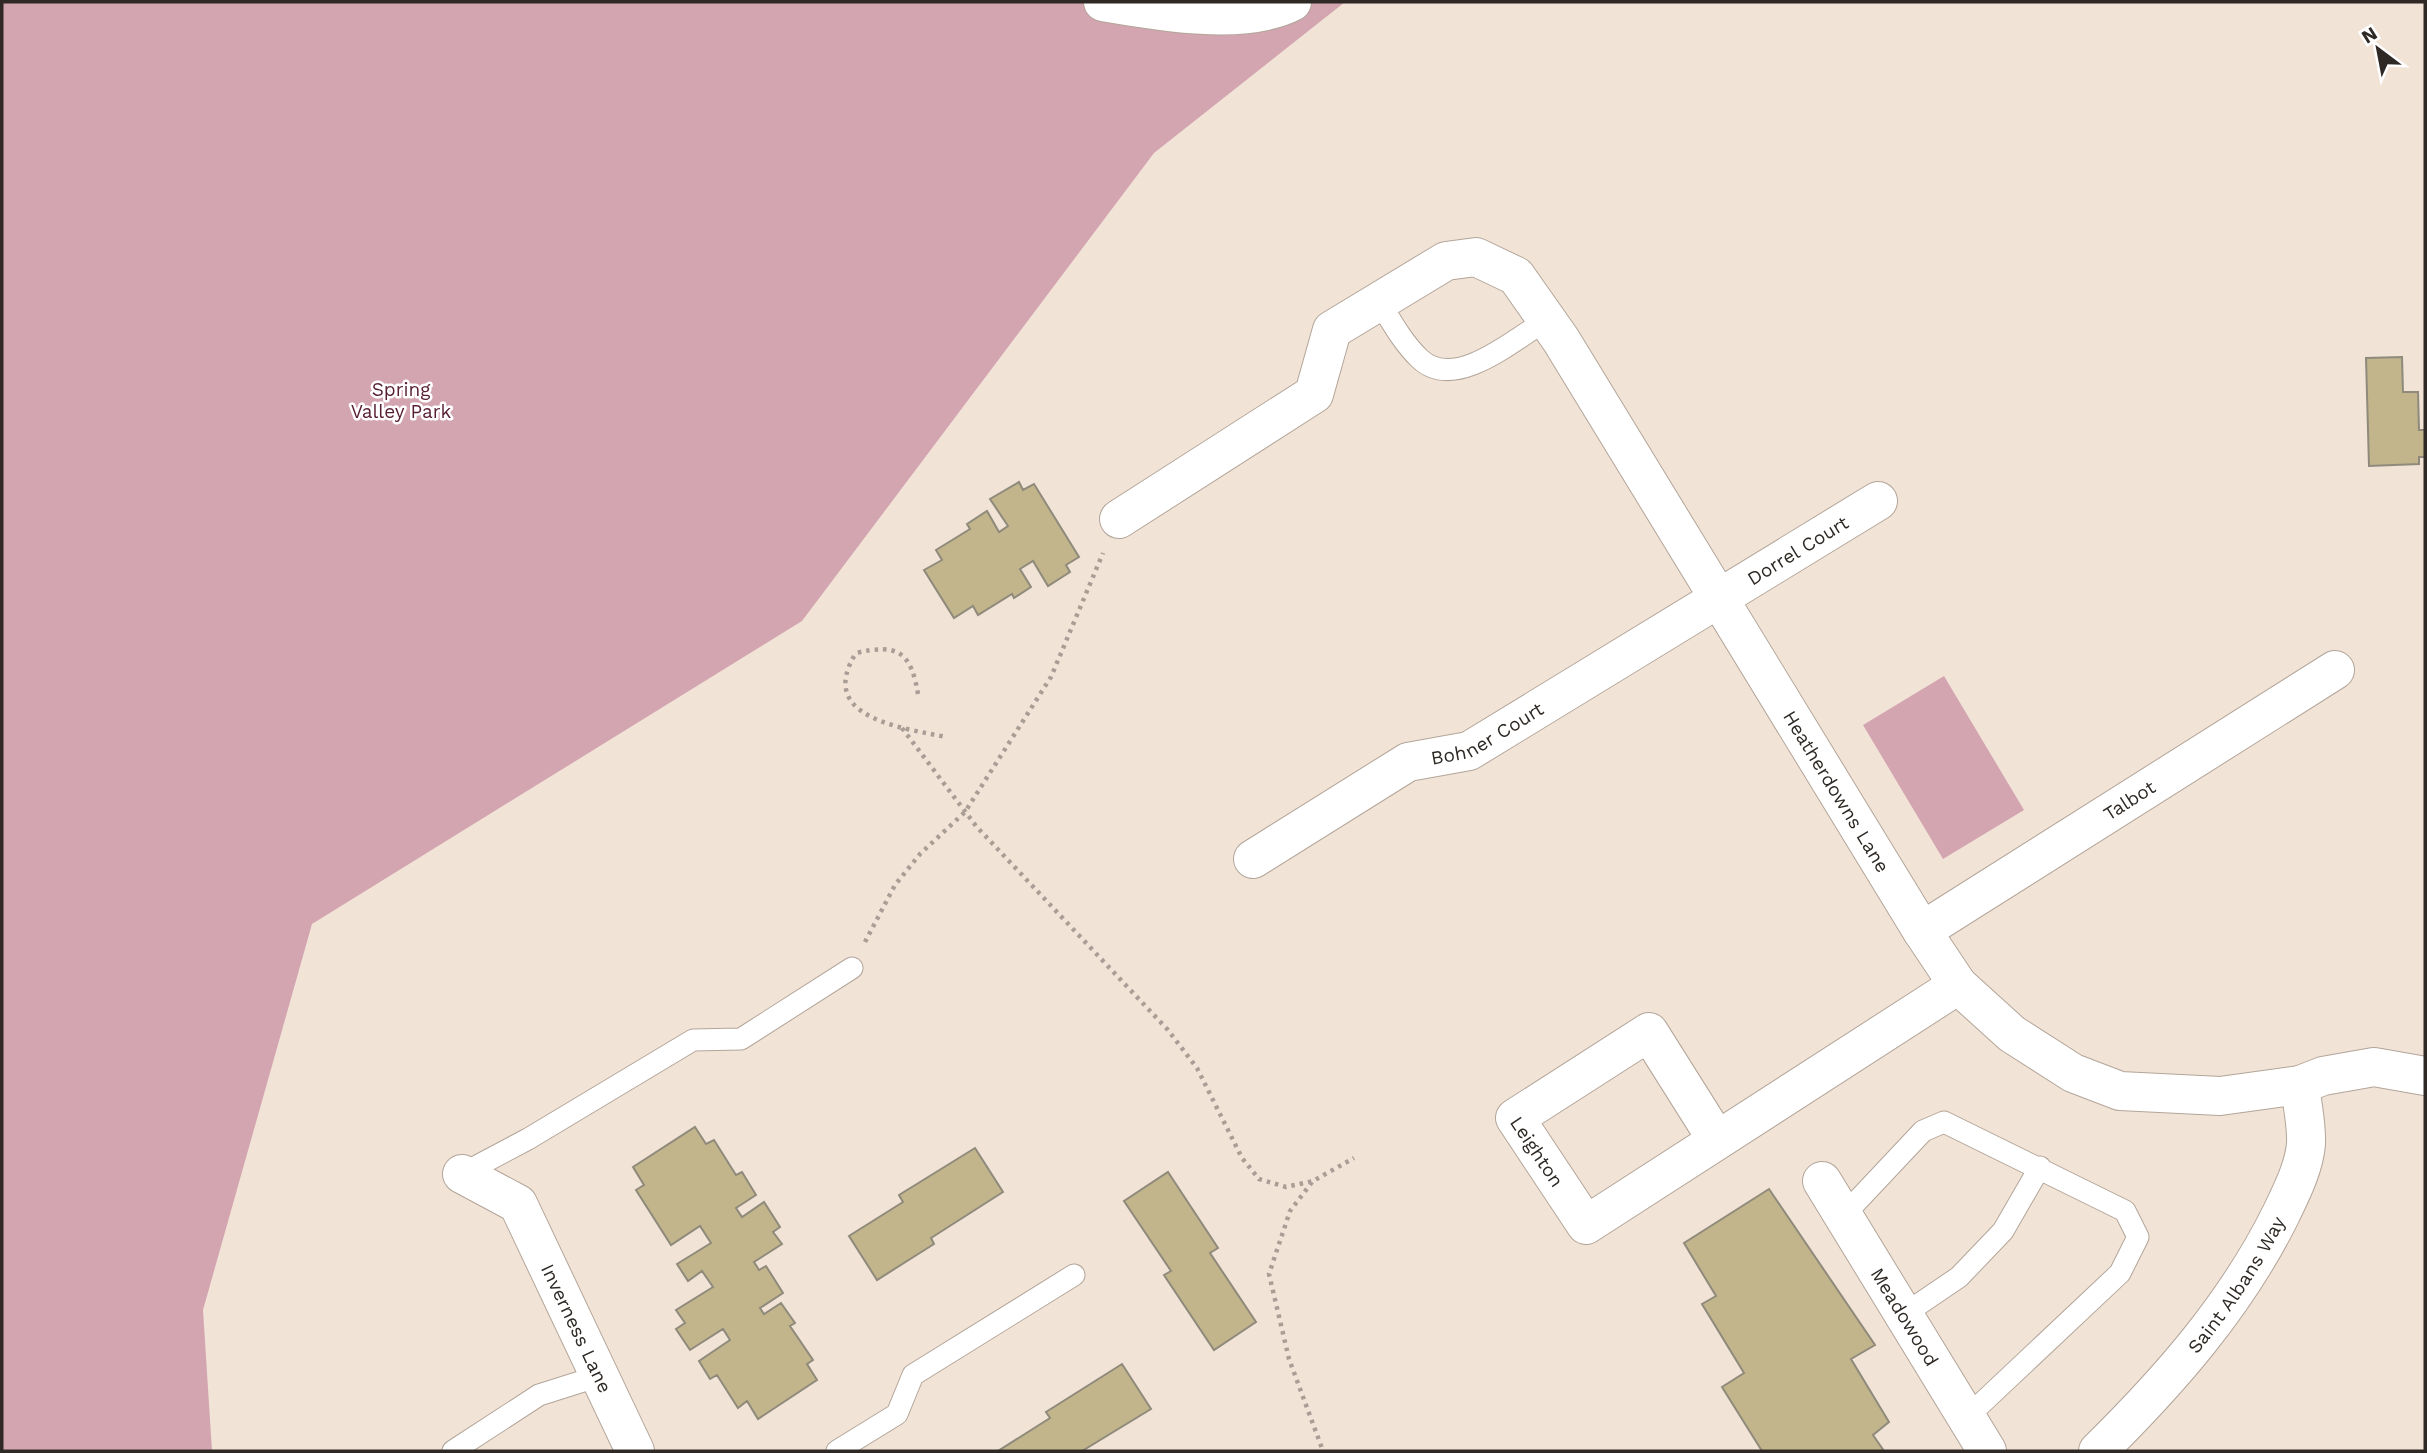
<svg xmlns="http://www.w3.org/2000/svg" width="2427" height="1453" font-family="'Work Sans',sans-serif">
<style>
.green{fill:#d3a5b1}
.building{fill:#c2b58c;stroke:#8f8a7b;stroke-width:2}
.lines{fill:none;stroke-linecap:round;stroke-linejoin:round}
.service-casing{stroke:#b3a599;stroke-width:23}
.minor-casing{stroke:#b3a599;stroke-width:40}
.path{stroke:#a99e95;stroke-width:4.5;stroke-dasharray:3.5 5;stroke-linecap:butt}
.service{stroke:#fff;stroke-width:21}
.minor{stroke:#fff;stroke-width:38}
.labels{text-anchor:middle;dominant-baseline:central;stroke-width:5;stroke-linejoin:round;paint-order:stroke}
.park-label{font-size:19px;fill:#581f32;stroke:#fff}
.street-label{font-size:19px;fill:#2e2924;stroke:#fff}
</style>
<rect width="100%" height="100%" fill="#f2e3d7"/>
<path class="green" d="M 2,2 L 1345,2 L 1154,153 L 802,621 L 312,924 L 203,1310 L 212,1451 L 2,1451 Z
M 1944,676 L 2024,810 L 1943,859 L 1863,725 Z"/>
<path class="building" d="M 2402,357 L 2403,392 L 2418,392 L 2419,430 L 2425,430 L 2425,457 L 2419,457 L 2419,464 L 2369,466 L 2366,358 Z
M 1019,482 L 1023,490 L 1034,484 L 1079,557 L 1066,565 L 1070,572 L 1048,586 L 1033,561 L 1020,569 L 1031,587 L 1014,598 L 1012,594 L 978,615 L 973,606 L 954,618 L 924,570 L 942,560 L 936,550 L 970,529 L 967,524 L 987,511 L 999,532 L 1008,526 L 990,499 Z
M 695,1127 L 706,1144 L 714,1140 L 736,1175 L 742,1172 L 756,1195 L 736,1208 L 742,1217 L 764,1202 L 780,1227 L 773,1232 L 782,1244 L 754,1262 L 759,1270 L 766,1266 L 783,1293 L 760,1308 L 764,1314 L 781,1303 L 795,1323 L 790,1326 L 813,1360 L 807,1364 L 817,1380 L 758,1419 L 747,1401 L 738,1408 L 717,1375 L 710,1379 L 699,1361 L 730,1340 L 723,1329 L 690,1350 L 676,1329 L 685,1323 L 676,1310 L 713,1287 L 702,1271 L 688,1281 L 677,1264 L 711,1243 L 700,1226 L 671,1245 L 636,1190 L 644,1185 L 633,1167 Z
M 975,1148 L 1003,1192 L 931,1238 L 934,1244 L 877,1280 L 849,1236 L 903,1202 L 899,1195 Z
M 1168,1172 L 1218,1248 L 1210,1253 L 1256,1322 L 1214,1350 L 1164,1275 L 1171,1271 L 1124,1201 Z
M 1769,1189 L 1875,1345 L 1851,1359 L 1889,1422 L 1873,1435 L 1884,1451 L 1762,1451 L 1722,1387 L 1744,1373 L 1702,1304 L 1716,1296 L 1684,1243 Z
M 1122,1364 L 1151,1409 L 1082,1451 L 998,1451 L 1050,1418 L 1046,1412 Z"/>
<g class="lines">
<g class="service-casing">
<path id="service" d="M 1379,301 C 1391,321 1403,343 1420,359 C 1455,392 1515,339 1546,320
M 462,1174 L 528,1139 L 693,1040 L 741,1039 L 852,968
M 1843,1216 L 1923,1131 L 1944,1122 L 2125,1211 L 2138,1237 L 2120,1273 L 1966,1418
M 1903,1315 L 1959,1277 L 2003,1231 L 2040,1167
M 453,1451 L 539,1395 L 599,1376
M 837,1451 L 897,1414 L 913,1375 L 1074,1275"/>
</g>
<g class="minor-casing">
<g id="minor">
<path d="M 1103,2 C 1155,11 1244,27 1292,2"/>
<path id="s1" d="M 1119,519 L 1314,394 L 1332,330 L 1446,261 L 1476,257 L 1516,276 L 1561,340 L 1922,931 L 1958,985 L 2012,1034 L 2073,1073 L 2120,1091 L 2220,1096 L 2300,1085 L 2323,1076 L 2374,1067 L 2425,1076"/>
<path id="s2" d="M 1253,859 L 1408,762 L 1469,751 L 1878,501"/>
<path id="s3" d="M 1922,931 L 2335,670"/>
<path id="s4" d="M 1717,1140 L 1649,1032 L 1515,1118 L 1586,1225 L 1958,985"/>
<path id="s5" d="M 462,1174 L 518,1204 L 635,1451"/>
<path id="s6" d="M 1822,1181 L 1987,1451"/>
<path id="s7" d="M 2098,1451 C 2170,1380 2236,1305 2281,1214 C 2291,1193 2304,1168 2306,1144 C 2307,1125 2302,1104 2300,1085"/>
</g>
</g>
<path class="path" d="M 918,694 C 911,652 898,643 856,653 C 815,718 903,728 946,737
M 902,728 L 976,826 L 1168,1030 L 1197,1068 L 1242,1158 L 1259,1179 L 1286,1187 L 1313,1181 L 1354,1158
M 865,942 L 895,885 L 920,854 L 965,812 L 1051,677 L 1103,553
M 1312,1182 L 1290,1211 L 1269,1274 L 1289,1359 L 1323,1451"/>
<use href="#service" class="service"/>
<use href="#minor" class="minor"/>
</g>
<g class="labels">
<g class="park-label">
<text x="401" y="389">Spring<tspan x="401" dy="22">Valley Park</tspan></text>
</g>
<g class="street-label">
<text stroke="none"><textPath href="#s2" startOffset="630">Dorrel Court</textPath></text>
<text stroke="none"><textPath href="#s2" startOffset="268">Bohner Court</textPath></text>
<text stroke="none"><textPath href="#s1" startOffset="1113">Heatherdowns Lane</textPath></text>
<text stroke="none"><textPath href="#s3" startOffset="245">Talbot</textPath></text>
<text stroke="none"><textPath href="#s4" startOffset="327">Leighton</textPath></text>
<text stroke="none"><textPath href="#s7" startOffset="217">Saint Albans Way</textPath></text>
<text stroke="none"><textPath href="#s6" startOffset="159">Meadowood</textPath></text>
<text stroke="none"><textPath href="#s5" startOffset="201">Inverness Lane</textPath></text>
</g>
</g>
<rect width="2427" height="1453" fill="none" stroke="#2e2924" stroke-width="7"/>
<g transform="translate(2378 49) rotate(328)" stroke="#ffffff" stroke-width="5" paint-order="stroke">
<path d="M0-5L12 26L0 18L-12 26Z" fill="#2e2924"/>
<text y="-10" font-size="19" font-weight="bold" text-anchor="middle" fill="#2e2924">N</text>
</g>
</svg>
